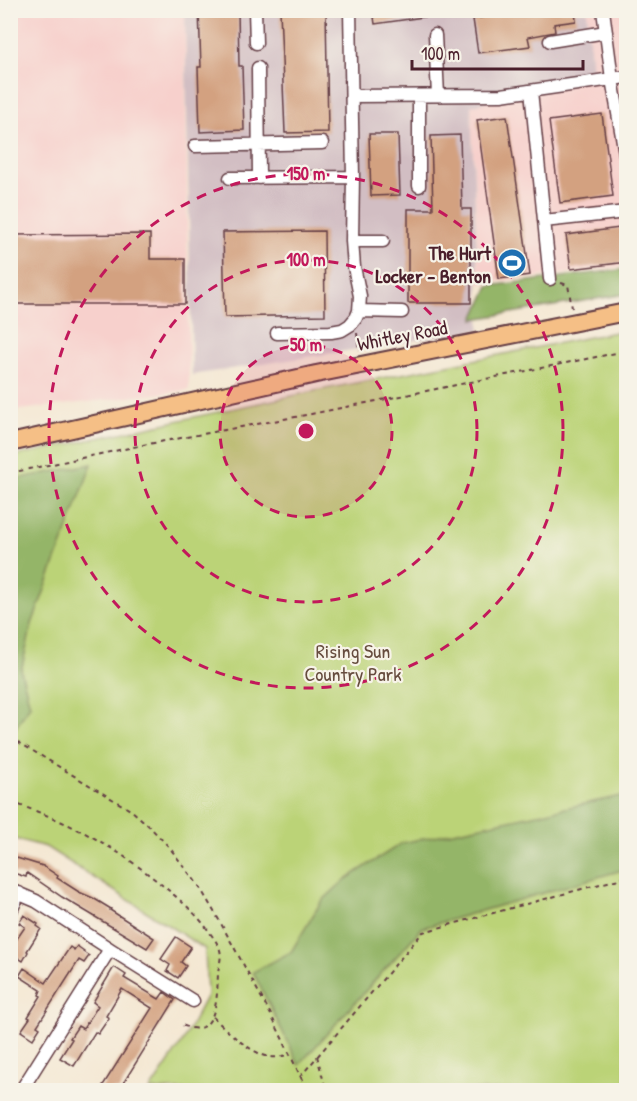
<svg xmlns="http://www.w3.org/2000/svg" width="637" height="1101" font-family="'Patrick Hand',sans-serif">
<style>
.built{fill:#f7d0cc}
.industrial{fill:#d2bec3}
.green{fill:#bbd377;stroke:#827951;stroke-width:1.5}
.forest{fill:#94b568;stroke:#6f6a4a;stroke-width:1.5}
.building{fill:#d3a180}
.lines{fill:none;stroke-linecap:round;stroke-linejoin:round}
.minor-casing{stroke:#643d44;stroke-width:15}
.major-casing{stroke:#643d44;stroke-width:20}
.path{stroke:#643d44;stroke-width:2;stroke-dasharray:4.5 4.5;stroke-linecap:butt}
.minor{stroke:#fff;stroke-width:12}
.major{stroke:#f5bf86;stroke-width:16}
.ring{fill:none;stroke:#c2185b;stroke-width:3;stroke-dasharray:10 8}
.labels{text-anchor:middle;dominant-baseline:central;stroke-width:4.5;stroke-linejoin:round;paint-order:stroke}
.poi-label{font-size:20px;font-weight:bold;fill:#4a1f2b;stroke:#f7f3e8;text-anchor:end}
.street-label{font-size:20px;fill:#4a1f2b;stroke:#f7f3e8}
.park-label{font-size:20px;fill:#664c3e;stroke:#f7f3e8}
.centre{fill:#c2185b;stroke:#f7f3e8;stroke-width:3}
.ring-label{font-size:18px;text-anchor:middle;font-weight:bold;fill:#c2185b;stroke:#f7f3e8;stroke-width:4.5;stroke-linejoin:round;paint-order:stroke}
</style>
<rect width="100%" height="100%" fill="#f7f3e8"/>
<filter id="ink" filterUnits="userSpaceOnUse"><feTurbulence type="fractalNoise" baseFrequency=".0167" numOctaves="2"/><feDisplacementMap in="SourceGraphic" scale="12" xChannelSelector="R" yChannelSelector="G"/><feConvolveMatrix kernelMatrix="1 2 1 2 8 2 1 2 1" color-interpolation-filters="sRGB"/></filter>
<filter id="wash" filterUnits="userSpaceOnUse"><feTurbulence type="fractalNoise" baseFrequency=".008" numOctaves="4" result="noise"/><feDisplacementMap in="SourceGraphic" scale="24" xChannelSelector="R" yChannelSelector="G"/><feGaussianBlur stdDeviation="1.35" result="paint"/><feColorMatrix in="noise" values="0 0 0 0 0 0 0 0 0 0 0 0 0 0 0 0 0 1.4 0 .05"/><feComposite in="paint" operator="in"/></filter>
<g filter="url(#wash)">
<rect width="100%" height="100%" fill="#f4e7d2"/>
<path class="built" d="M 10,11 L 185,11 L 189,390 L 11,411 Z
M 587,11 L 626,11 L 626,266 L 479,284 L 471,105 L 592,72 Z"/>
<path class="industrial" d="M 185,11 L 587,11 L 592,72 L 471,106 L 480,330 L 192,375 Z"/>
<path class="green" d="M 626,330 L 626,1090 L 150,1090 L 183,1041 L 207,995 L 205,949 L 46,847 L 11,838 L 10,457 L 315,391 Z"/>
<path class="forest" d="M 626,269 L 626,294 L 474,319 L 489,286 Z
M 92,464 L 32,624 L 21,671 L 30,705 L 14,730 L 10,728 L 11,480 Z
M 621,796 L 626,802 L 626,869 L 422,928 L 299,1065 L 253,972 L 291,952 L 321,902 L 346,879 L 402,843 Z"/>
<g id="blocks">
<path class="building" d="M 199,10 L 238,10 L 239,66 L 242,66 L 244,130 L 200,132 L 198,67 L 201,67 Z
M 280,10 L 326,10 L 328,132 L 285,133 Z
M 373,10 L 430,10 L 430,16 L 375,24 Z
M 491,10 L 575,10 L 576,21 L 554,24 L 555,32 L 528,37 L 530,46 L 478,53 L 473,19 L 491,16 Z
M 602,114 L 613,196 L 560,203 L 549,121 Z
M 507,116 L 530,275 L 499,279 L 477,120 Z
M 369,134 L 398,134 L 400,195 L 371,196 Z
M 460,135 L 462,209 L 471,209 L 471,303 L 408,303 L 408,209 L 433,209 L 431,136 Z
M 627,227 L 627,262 L 571,269 L 566,235 Z
M 324,231 L 325,315 L 225,317 L 223,232 Z
M 150,234 L 150,259 L 185,259 L 185,304 L 10,304 L 10,235 Z
M 10,856 L 43,866 L 58,876 L 57,878 L 79,892 L 93,898 L 111,909 L 110,910 L 154,938 L 147,948 L 62,897 L 27,873 L 26,877 L 10,872 Z
M 24,915 L 38,924 L 37,926 L 41,929 L 27,951 L 28,952 L 23,961 L 10,953 L 10,949 L 25,927 L 19,923 Z
M 176,937 L 191,947 L 181,962 L 186,966 L 178,978 L 167,971 L 170,965 L 161,959 Z
M 77,946 L 84,951 L 83,952 L 89,956 L 84,963 L 79,960 L 37,1026 L 40,1028 L 33,1039 L 21,1031 L 30,1018 L 28,1017 L 41,996 L 39,995 L 41,990 L 19,976 L 24,968 L 46,983 L 70,947 L 74,950 Z
M 114,967 L 126,975 L 124,978 L 159,999 L 164,992 L 175,1000 L 119,1090 L 100,1090 L 152,1008 L 122,989 L 106,1016 L 109,1018 L 98,1034 L 95,1032 L 74,1066 L 60,1058 L 72,1039 L 70,1038 L 78,1026 L 83,1029 L 98,1006 L 93,1002 Z"/>
</g>
</g>
<g filter="url(#ink)">
<use href="#blocks" fill-opacity="0" stroke="#643d44" stroke-width="1.5"/>
<g class="lines">
<g class="minor-casing">
<path id="minor" d="M 255,10 L 256,43
M 603,10 L 612,79 L 626,159
M 435,35 L 438,95
M 550,41 L 606,32
M 258,68 L 259,178
M 531,91 L 550,279
M 352,96 L 501,95 L 626,77
M 419,96 L 419,186
M 195,146 L 322,143
M 230,178 L 353,177
M 544,221 L 626,212
M 352,241 L 383,241
M 359,311 L 402,312
M 277,333 L 331,332 L 342,330 L 350,325 L 356,318 L 359,311 L 360,296 L 354,267 L 352,241 L 353,177 L 350,10
M 10,890 L 36,901 L 110,949 L 22,1089
M 10,913 L 19,893
M 110,949 L 193,1001"/>
</g>
<g class="major-casing">
<path id="major" d="M 10,443 L 316,374 L 626,312"/>
</g>
<path class="path" d="M 561,283 L 568,285 L 572,308
M 357,333 L 359,351
M 10,473 L 143,445 L 306,415 L 626,351
M 10,737 L 132,811 L 149,826 L 169,847 L 199,886 L 219,920 L 270,1013 L 307,1090
M 10,802 C 71,822 113,845 162,885 C 178,898 196,913 208,930 C 212,936 218,943 220,950 C 222,957 219,966 218,973 C 217,996 218,1043 180,1024
M 213,1017 C 226,1030 252,1055 271,1057 C 277,1058 284,1056 290,1054
M 317,1056 L 326,1090
M 300,1077 L 423,932 L 626,877"/>
<use href="#minor" class="minor"/>
<use href="#major" class="major"/>
</g>
</g>
<circle cx="306" cy="431" r="86" fill="#c2185b" fill-opacity=".12"/>
<g class="ring">
<circle cx="306" cy="431" r="86"/>
<circle cx="306" cy="431" r="171"/>
<circle cx="306" cy="431" r="257"/>
</g>
<defs>
<g id="stadium-disc" transform="scale(1.5)"><circle r="9.5" fill="#1f6fb2" stroke="#f7f3e8"/><path d="M0-5a6.5 5 0 1 0 0 10a6.5 5 0 1 0 0-10ZM-3.5-1.8h7v3.6h-7Z" fill="#fff"/></g>
</defs>
<g fill-rule="evenodd">
<use href="#stadium-disc" x="512" y="263"/>
</g>
<g class="labels">
<g class="poi-label">
<text x="491" y="252">The Hurt<tspan x="491" dy="23">Locker - Benton</tspan></text>
</g>
<g class="street-label">
<text transform="translate(402 335) rotate(-11)">Whitley Road</text>
</g>
<g class="park-label">
<text x="353" y="650">Rising Sun<tspan x="353" dy="23">Country Park</tspan></text>
</g>
</g>
<circle cx="306" cy="431" r="9" class="centre"/>
<g class="ring-label">
<text x="306" y="180">150 m</text>
<text x="306" y="266">100 m</text>
<text x="306" y="351">50 m</text>
</g>
<rect width="637" height="1101" fill="none" stroke="#f7f3e8" stroke-width="36"/>
<path d="M412 60v9h171v-9" fill="none" stroke="#4a1f2b" stroke-width="3"/>
<text x="421" y="60" font-size="18" fill="#4a1f2b" stroke="#f7f3e8" stroke-width="4.5" paint-order="stroke">100 m</text>
</svg>
